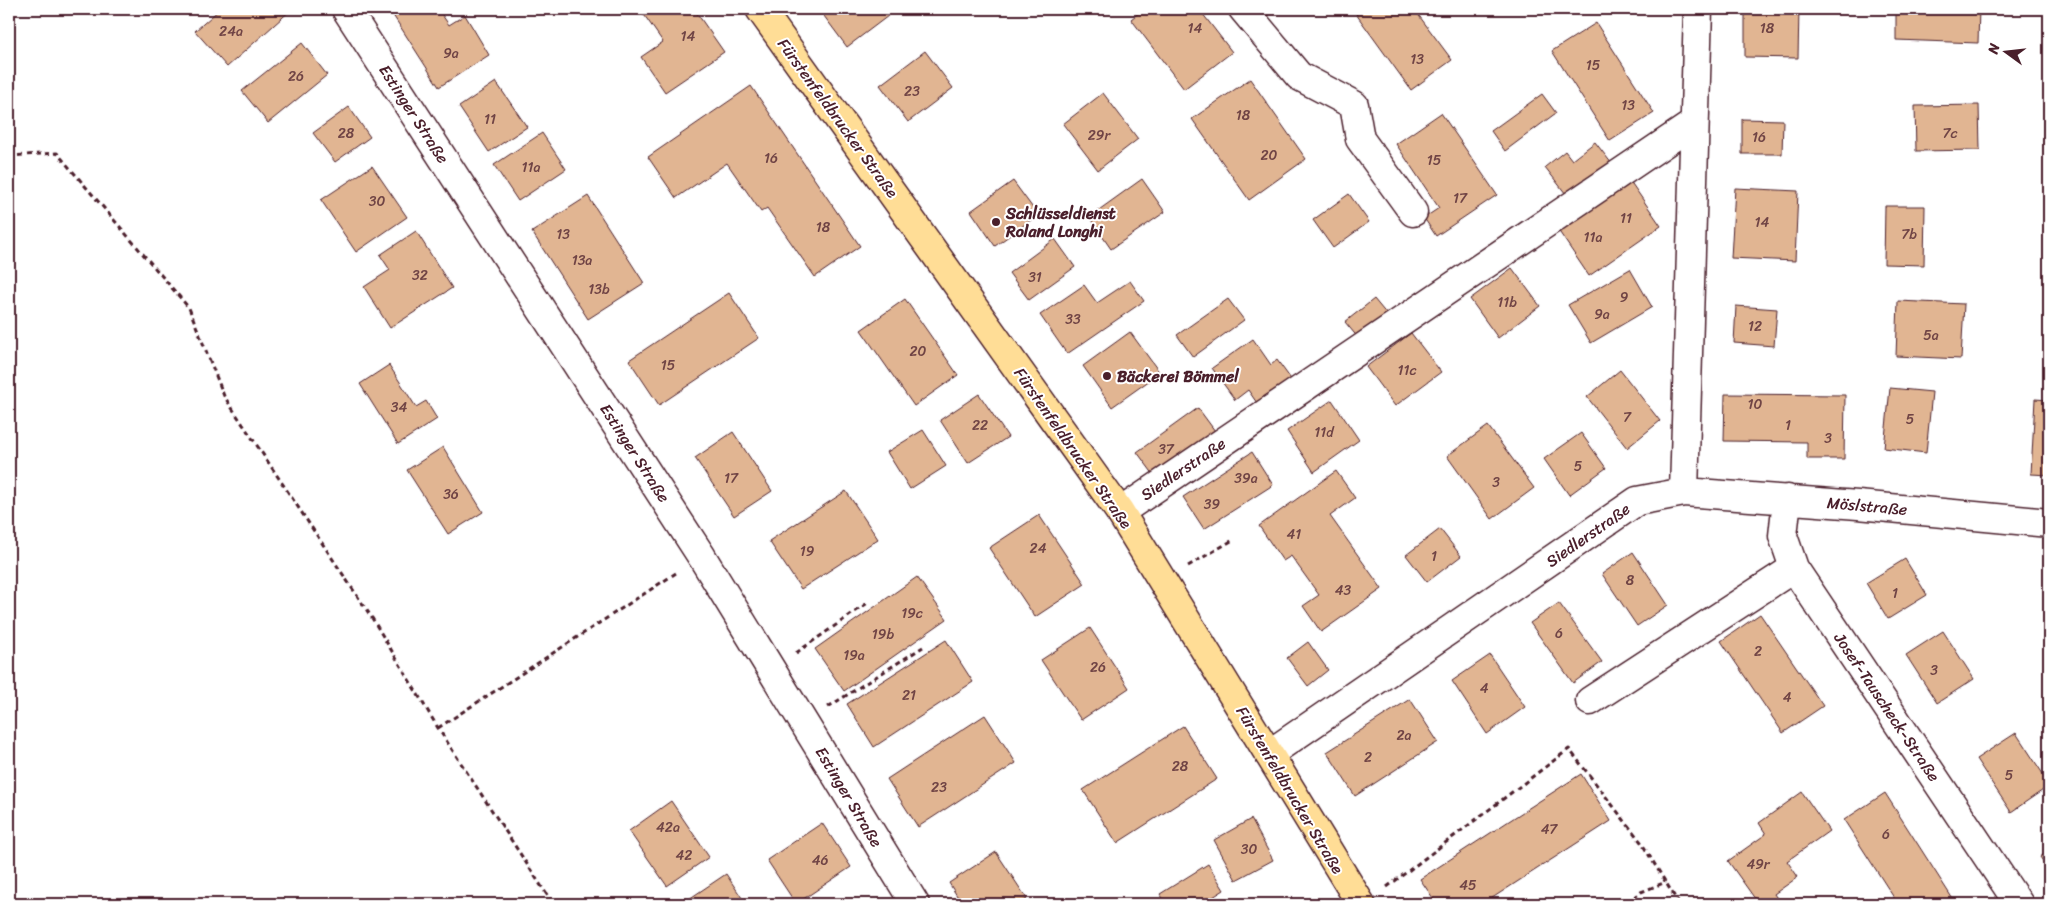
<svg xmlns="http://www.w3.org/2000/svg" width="2058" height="913" font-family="Sriracha,sans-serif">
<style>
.building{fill:#e1b592;stroke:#4a1f2b}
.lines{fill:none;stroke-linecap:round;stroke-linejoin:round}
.minor-casing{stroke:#4a1f2b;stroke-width:31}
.major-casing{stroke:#4a1f2b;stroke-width:31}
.path{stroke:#4a1f2b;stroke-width:3;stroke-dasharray:5 4;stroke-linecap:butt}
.minor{stroke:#fff;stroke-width:28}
.major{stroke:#ffdd96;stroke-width:28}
.poi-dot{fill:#4a1f2b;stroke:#fff;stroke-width:2}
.labels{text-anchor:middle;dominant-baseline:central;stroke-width:4;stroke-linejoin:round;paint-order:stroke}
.number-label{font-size:14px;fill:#704445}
.street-label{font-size:16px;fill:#4a1f2b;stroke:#fff}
.poi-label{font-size:16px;font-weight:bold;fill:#4a1f2b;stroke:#fff;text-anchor:start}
</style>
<rect width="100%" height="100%" fill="#fff"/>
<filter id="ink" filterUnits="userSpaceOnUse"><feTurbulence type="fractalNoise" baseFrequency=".02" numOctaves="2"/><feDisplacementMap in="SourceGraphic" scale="10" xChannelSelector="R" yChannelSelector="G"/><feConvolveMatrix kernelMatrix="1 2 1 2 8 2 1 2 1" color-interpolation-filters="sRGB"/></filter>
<g filter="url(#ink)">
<path class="building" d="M 220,9 L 292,9 L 227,67 L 195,31 Z
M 389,9 L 438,9 L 449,25 L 465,15 L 489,55 L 439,87 Z
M 640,9 L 694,9 L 724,52 L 665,92 L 641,57 L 663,42 Z
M 826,9 L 883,9 L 888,16 L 847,47 L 821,12 Z
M 1144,9 L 1199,9 L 1232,52 L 1184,89 L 1131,19 Z
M 1363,9 L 1414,9 L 1452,60 L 1411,90 L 1356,14 Z
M 1745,9 L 1799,9 L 1798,58 L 1745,57 Z
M 1896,9 L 1979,9 L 1978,43 L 1896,40 Z
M 1596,23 L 1654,113 L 1610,141 L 1552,51 Z
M 302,43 L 327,75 L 268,123 L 242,91 Z
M 925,51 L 953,88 L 908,122 L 880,85 Z
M 1250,79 L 1306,159 L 1249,200 L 1192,119 Z
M 496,82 L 527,127 L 489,152 L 459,107 Z
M 751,86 L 860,246 L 815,277 L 767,208 L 761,212 L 727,163 L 676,198 L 648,157 Z
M 1103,93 L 1138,139 L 1098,170 L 1063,124 Z
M 1542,94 L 1556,113 L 1505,151 L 1491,131 Z
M 1979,105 L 1980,150 L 1916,151 L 1915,106 Z
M 349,107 L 370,137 L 335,162 L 313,133 Z
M 1441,113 L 1497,195 L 1436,236 L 1424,218 L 1439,208 L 1396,144 Z
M 1742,119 L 1783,120 L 1782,154 L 1742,154 Z
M 542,133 L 566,169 L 518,201 L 494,165 Z
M 1595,142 L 1612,164 L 1569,198 L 1545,167 L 1565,151 L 1572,160 Z
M 372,166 L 407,217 L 356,252 L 321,200 Z
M 1142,179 L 1165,212 L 1111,249 L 1089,217 Z
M 1013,181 L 1038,215 L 995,246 L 971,211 Z
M 1630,181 L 1661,226 L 1589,276 L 1558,230 Z
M 1735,188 L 1798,191 L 1795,261 L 1731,258 Z
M 1349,194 L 1369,222 L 1333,248 L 1313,220 Z
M 588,196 L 644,283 L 588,319 L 532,232 Z
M 1885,206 L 1925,206 L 1924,265 L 1884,264 Z
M 416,231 L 452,288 L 390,328 L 364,287 L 390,270 L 380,255 Z
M 1055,239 L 1075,267 L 1029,300 L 1009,273 Z
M 1512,268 L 1540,306 L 1498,338 L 1470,299 Z
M 1630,269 L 1652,307 L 1591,343 L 1568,305 Z
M 1130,281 L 1144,301 L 1067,354 L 1040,315 L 1084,285 L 1097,303 Z
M 729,293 L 759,338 L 659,405 L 629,360 Z
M 905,299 L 958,375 L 914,406 L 861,330 Z
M 1228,299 L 1244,320 L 1193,357 L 1177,335 Z
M 1374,299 L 1388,316 L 1359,339 L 1345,322 Z
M 1898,301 L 1964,304 L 1961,359 L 1896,356 Z
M 1736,306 L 1777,309 L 1774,346 L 1734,343 Z
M 1130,332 L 1160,373 L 1112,407 L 1083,366 Z
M 1411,333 L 1441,372 L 1395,406 L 1366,367 Z
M 1253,339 L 1271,365 L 1277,360 L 1293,382 L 1259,406 L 1248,390 L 1235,400 L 1212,368 Z
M 389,365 L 416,407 L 426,401 L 437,419 L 398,444 L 360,384 Z
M 1620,370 L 1660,421 L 1627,448 L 1587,397 Z
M 1890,388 L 1932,392 L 1926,453 L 1884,448 Z
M 979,394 L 1008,437 L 968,463 L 940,420 Z
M 1725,394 L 1845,395 L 1844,459 L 1807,459 L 1807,442 L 1724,441 Z
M 2035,399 L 2049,400 L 2049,475 L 2031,474 Z
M 1332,400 L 1359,440 L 1314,472 L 1287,431 Z
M 1198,408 L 1215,431 L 1154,475 L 1137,452 Z
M 1488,426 L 1534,488 L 1492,519 L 1447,456 Z
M 923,430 L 946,466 L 910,489 L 887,452 Z
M 733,432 L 772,491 L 734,516 L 695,458 Z
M 1581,433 L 1606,468 L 1569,495 L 1544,459 Z
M 443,447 L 483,512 L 448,534 L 407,470 Z
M 1252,452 L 1273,485 L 1204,529 L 1183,497 Z
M 1336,471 L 1355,498 L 1330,516 L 1382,589 L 1321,632 L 1303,606 L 1319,595 L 1291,556 L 1283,561 L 1259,526 Z
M 846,491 L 878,539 L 801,589 L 769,541 Z
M 1039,515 L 1085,584 L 1035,617 L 989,548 Z
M 1440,529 L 1461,556 L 1427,582 L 1406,555 Z
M 1633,552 L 1668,605 L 1637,626 L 1602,574 Z
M 1905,559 L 1927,595 L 1888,619 L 1866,583 Z
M 917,577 L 947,619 L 844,691 L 815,649 Z
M 1559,603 L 1602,662 L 1573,683 L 1530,623 Z
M 1760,614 L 1823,706 L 1783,733 L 1721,641 Z
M 1090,628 L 1129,688 L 1081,720 L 1041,660 Z
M 1943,631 L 1974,679 L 1937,703 L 1906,655 Z
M 946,640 L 973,682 L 874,747 L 847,704 Z
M 1308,642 L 1328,670 L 1308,686 L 1287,658 Z
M 1490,655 L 1525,707 L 1487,734 L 1452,681 Z
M 1410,699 L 1438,742 L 1355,796 L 1327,752 Z
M 985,715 L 1016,763 L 918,827 L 887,779 Z
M 1183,726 L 1217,779 L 1117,843 L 1083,790 Z
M 2016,733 L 2049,783 L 2049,786 L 2011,812 L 1976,759 Z
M 1581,774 L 1611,821 L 1483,904 L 1437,904 L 1420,879 Z
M 1802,792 L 1829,831 L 1787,861 L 1798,877 L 1774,894 L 1781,904 L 1756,904 L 1758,903 L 1728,861 L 1766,834 L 1759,823 Z
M 1885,793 L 1956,904 L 1898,904 L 1844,820 Z
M 671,801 L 709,857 L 667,886 L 629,831 Z
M 1251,819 L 1273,860 L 1236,880 L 1214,840 Z
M 822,823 L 851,867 L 796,904 L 767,860 Z
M 2049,851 L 2049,870 L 2040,857 Z
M 996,852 L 1027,899 L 1019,904 L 962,904 L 949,883 Z
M 1208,864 L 1224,890 L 1202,904 L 1167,904 L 1160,894 Z
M 726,874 L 746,904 L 684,904 L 683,903 Z"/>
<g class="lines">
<g class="minor-casing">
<path id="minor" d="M 346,9 L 702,557 L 915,904
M 1243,9 L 1299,76 L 1354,105 L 1360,139 L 1413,212
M 1684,492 L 1698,9
M 1787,499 L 1783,536 L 1794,568 L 2019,904
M 1120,512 L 1694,123
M 1590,701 L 1794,568
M 1269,754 L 1637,501 L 1684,492 L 1858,505 L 2049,523"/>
</g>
<g class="major-casing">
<path id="major" d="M 760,9 L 1120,512 L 1361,904"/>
</g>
<path class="path" d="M 9,156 L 57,153 L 189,308 L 224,396 L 372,618 L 438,728 L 553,904
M 1188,566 L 1233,540
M 796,653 L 869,602
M 828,707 L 923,647
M 438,728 L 676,573
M 1387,887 L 1569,749 L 1641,842 L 1679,904
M 1627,904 L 1641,892 L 1666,882"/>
<use href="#minor" class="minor"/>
<use href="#major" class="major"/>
</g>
</g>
<g class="poi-dot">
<circle cx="996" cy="222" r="5"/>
<circle cx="1107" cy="376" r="5"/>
</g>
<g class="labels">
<g class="number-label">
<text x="1195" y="28">14</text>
<text x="1767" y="28">18</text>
<text x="231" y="31">24a</text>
<text x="688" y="36">14</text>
<text x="451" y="53">9a</text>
<text x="1417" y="59">13</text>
<text x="1593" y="65">15</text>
<text x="296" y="76">26</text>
<text x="912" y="91">23</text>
<text x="1628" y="105">13</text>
<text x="1243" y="115">18</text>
<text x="490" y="119">11</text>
<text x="346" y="133">28</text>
<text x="1950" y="133">7c</text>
<text x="1099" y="135">29r</text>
<text x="1759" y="137">16</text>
<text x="1269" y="155">20</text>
<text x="771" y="158">16</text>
<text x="1434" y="160">15</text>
<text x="531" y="167">11a</text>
<text x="1460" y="198">17</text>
<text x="377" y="201">30</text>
<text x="1626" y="218">11</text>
<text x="1762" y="222">14</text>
<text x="823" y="227">18</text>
<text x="563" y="234">13</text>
<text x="1909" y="234">7b</text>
<text x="1593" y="237">11a</text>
<text x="582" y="260">13a</text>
<text x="420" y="275">32</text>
<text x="1035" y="277">31</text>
<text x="599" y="289">13b</text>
<text x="1624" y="297">9</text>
<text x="1507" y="302">11b</text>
<text x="1602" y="314">9a</text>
<text x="1073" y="319">33</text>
<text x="1755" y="326">12</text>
<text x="1931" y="335">5a</text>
<text x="918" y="351">20</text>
<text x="668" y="365">15</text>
<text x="1407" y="370">11c</text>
<text x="1755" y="404">10</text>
<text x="399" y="407">34</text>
<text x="1627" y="417">7</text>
<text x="1910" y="419">5</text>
<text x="980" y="425">22</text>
<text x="1788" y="425">1</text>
<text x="1324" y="432">11d</text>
<text x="1828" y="438">3</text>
<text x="1166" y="449">37</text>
<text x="1578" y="466">5</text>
<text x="731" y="478">17</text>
<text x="1246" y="478">39a</text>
<text x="1496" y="482">3</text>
<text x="451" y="494">36</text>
<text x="1212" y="504">39</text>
<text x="1294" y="534">41</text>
<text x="1038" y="548">24</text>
<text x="807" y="551">19</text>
<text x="1434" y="556">1</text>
<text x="1630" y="580">8</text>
<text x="1343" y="590">43</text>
<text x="1895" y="593">1</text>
<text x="912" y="613">19c</text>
<text x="1559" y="633">6</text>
<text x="883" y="634">19b</text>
<text x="1758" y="651">2</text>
<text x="854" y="655">19a</text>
<text x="1098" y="667">26</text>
<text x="1934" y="670">3</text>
<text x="1484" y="688">4</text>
<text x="909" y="695">21</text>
<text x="1787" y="697">4</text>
<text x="1404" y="735">2a</text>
<text x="1368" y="757">2</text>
<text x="1180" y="766">28</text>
<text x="2009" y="775">5</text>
<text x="939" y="787">23</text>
<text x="668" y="827">42a</text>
<text x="1549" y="829">47</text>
<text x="1886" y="834">6</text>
<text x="1249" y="849">30</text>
<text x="684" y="855">42</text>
<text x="820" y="860">46</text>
<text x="1758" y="864">49r</text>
<text x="1468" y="885">45</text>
</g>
<g class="street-label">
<text transform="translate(414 114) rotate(57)">Estinger Straße</text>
<text transform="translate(838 118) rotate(54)">Fürstenfeldbrucker Straße</text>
<text transform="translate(1073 448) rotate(55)">Fürstenfeldbrucker Straße</text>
<text transform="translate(635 453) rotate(57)">Estinger Straße</text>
<text transform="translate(1183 469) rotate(-34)">Siedlerstraße</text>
<text transform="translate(1867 506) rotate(5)">Möslstraße</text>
<text transform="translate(1588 535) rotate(-35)">Siedlerstraße</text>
<text transform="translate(1887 707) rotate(56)">Josef-Tauscheck-Straße</text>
<text transform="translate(1290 790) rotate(59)">Fürstenfeldbrucker Straße</text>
<text transform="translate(849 797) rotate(59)">Estinger Straße</text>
</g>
<g class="poi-label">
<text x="1006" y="213">Schlüsseldienst<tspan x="1006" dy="18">Roland Longhi</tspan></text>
<text x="1117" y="376">Bäckerei Bömmel</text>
</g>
</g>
<rect width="2058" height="913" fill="none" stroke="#fff" stroke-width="30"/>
<rect x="15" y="15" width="2028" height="883" fill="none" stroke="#4a1f2b" stroke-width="2" filter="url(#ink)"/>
<g transform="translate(2006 52) rotate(285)" stroke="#ffffff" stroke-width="4" paint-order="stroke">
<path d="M0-4L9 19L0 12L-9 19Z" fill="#4a1f2b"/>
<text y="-8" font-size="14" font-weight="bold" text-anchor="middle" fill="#4a1f2b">N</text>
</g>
</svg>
